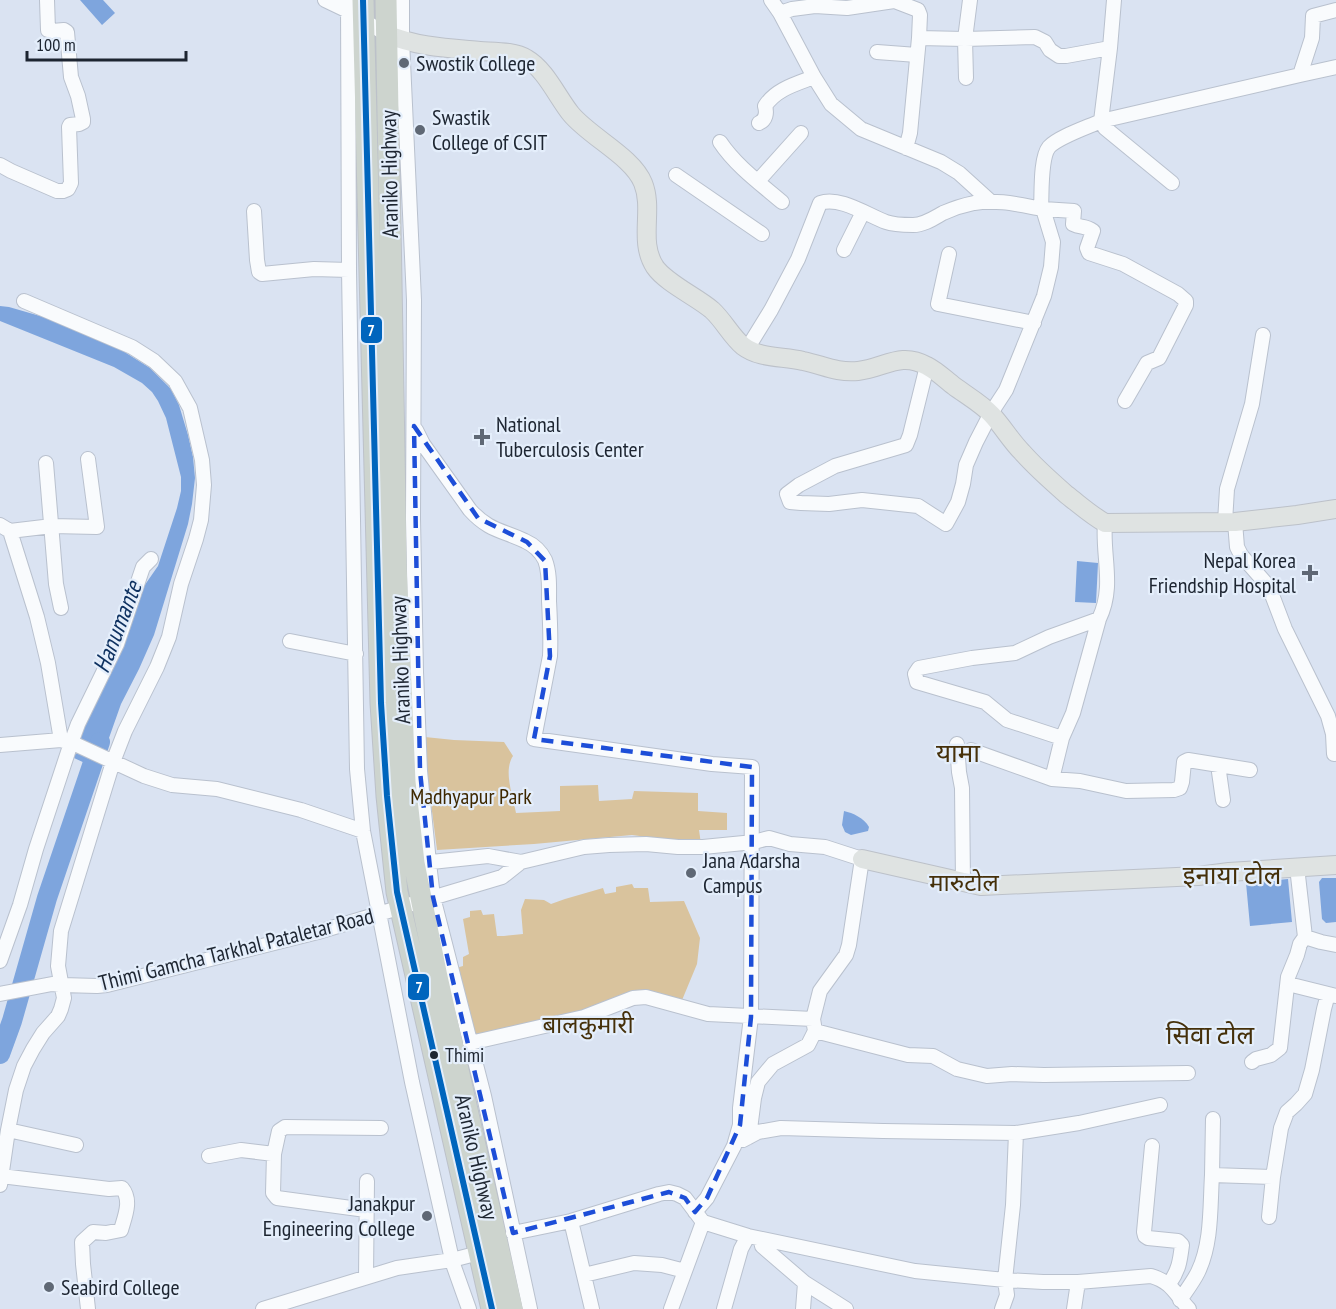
<svg xmlns="http://www.w3.org/2000/svg" width="1336" height="1309" font-family="'PT Sans Narrow','Noto Sans Devanagari',sans-serif">
<style>
.green{fill:#d9c39d}
.water{fill:#7ea5dd}
.lines{fill:none;stroke-linecap:round;stroke-linejoin:round}
.river{stroke:#7ea5dd;stroke-width:20}
.minor-casing{stroke:#b9c1ce;stroke-width:16}
.major-casing{stroke:#bcc1c9;stroke-width:20}
.highway-casing{stroke:#bcc1c9;stroke-width:23}
.minor{stroke:#f9fbfd;stroke-width:14}
.major{stroke:#dfe3e2;stroke-width:18}
.highway{stroke:#cdd4ce;stroke-width:21}
.bus-1-casing{stroke:#e4eefb;stroke-width:10}
.bus-1{stroke:#0065bd;stroke-width:6}
.marked{fill:none;stroke:#1d4ed8;stroke-width:4.5;stroke-dasharray:12 8;stroke-linejoin:round}
.poi-dot{fill:#5f6875;stroke:#e4eefb;stroke-width:2}
.bus-dot{fill:#1d2531;stroke:#e4eefb;stroke-width:2}
.labels{text-anchor:middle;dominant-baseline:central;stroke-width:4.5;stroke-linejoin:round;paint-order:stroke}
.bus-label{font-size:20px;fill:#1d2531;stroke:#e4eefb;text-anchor:start}
.poi-label{font-size:22px;fill:#1d2531;stroke:#e4eefb;text-anchor:start}
.street-label{font-size:22px;fill:#1d2531;stroke:#e4eefb}
.park-label{font-size:22px;fill:#3e2800;stroke:#e4eefb}
.water-label{font-size:24px;font-style:italic;fill:#0f3261;stroke:#e4eefb}
.neighbourhood-label{font-size:24px;fill:#45300a;stroke:#e4eefb}
.quarter-label{font-size:26px;fill:#45300a;stroke:#e4eefb}
.line-badge{stroke:#e4eefb;stroke-width:2}
.badge-label{font-size:16px;text-anchor:middle;font-weight:bold;fill:#fff}
</style>
<rect width="100%" height="100%" fill="#dae3f2"/>
<path class="green" d="M 425,737 L 454,740 L 504,742 L 513,756 C 503,771 513,796 516,813 L 560,811 L 560,786 L 598,785 L 599,801 L 632,799 L 634,791 L 698,793 L 698,811 L 727,813 L 727,830 L 699,830 L 701,844 L 632,835 L 534,844 L 437,850 L 428,780 Z
M 632,884 L 634,888 L 648,888 L 650,902 L 684,901 L 700,938 L 697,964 L 680,1005 L 645,994 L 473,1040 L 456,968 L 463,966 L 463,957 L 469,954 L 463,919 L 470,917 L 470,911 L 481,910 L 483,915 L 494,914 L 497,936 L 504,936 L 523,934 L 521,910 L 525,899 L 544,900 L 551,904 L 565,899 L 603,888 L 605,894 L 616,892 L 616,887 Z"/>
<path class="water" d="M 80,0 L 103,0 L 115,13 L 102,25 Z
M 0,306 L 9,307 L 47,318 L 123,351 L 150,368 L 171,389 L 179,405 L 188,435 L 193,457 L 195,478 L 192,504 L 188,524 L 154,635 L 139,669 L 121,704 L 98,769 L 74,758 L 91,708 L 142,589 L 158,566 L 177,508 L 181,491 L 181,477 L 166,418 L 158,401 L 152,392 L 142,383 L 114,367 L 0,321 Z
M 1077,561 L 1098,563 L 1096,603 L 1075,602 Z
M 844,811 C 853,813 864,818 869,827 L 868,831 L 851,835 L 845,832 L 842,825 Z
M 1322,878 L 1336,878 L 1336,922 L 1326,923 L 1322,919 L 1319,882 Z
M 1288,879 L 1292,922 L 1250,926 L 1246,883 Z"/>
<g class="lines">
<path class="river" d="M 0,1054 L 12,1021 L 47,898 L 100,742"/>
<g class="minor-casing">
<path id="minor" d="M 325,0 L 348,11 L 386,34
M 348,0 L 349,270 L 357,769 L 363,831 L 412,1082 L 453,1264 L 469,1309
M 402,0 L 402,40 L 414,300 L 413,519 L 416,672 L 420,771 L 429,863 L 433,897 L 484,1096 L 530,1309
M 771,0 L 780,13 L 814,77 L 831,104 L 861,129 L 941,162 L 959,173 L 991,202
M 892,0 L 918,10 L 920,15 L 919,38 L 910,133 L 906,148
M 780,13 L 792,9 L 815,6 L 847,8 L 894,1
M 919,38 L 965,39 L 1035,37 L 1045,42 L 1050,50 L 1059,56 L 1066,56 L 1110,48
M 877,52 L 917,55
M 1300,75 L 1336,67
M 966,78 L 965,39 L 970,0
M 759,123 C 766,120 767,113 765,106 C 776,89 796,84 814,77
M 720,142 C 736,166 761,184 782,202
M 0,165 L 11,171 L 57,191 L 63,191 L 68,189 L 71,183 L 69,127 L 70,125 L 79,124 L 83,122 L 83,119 L 78,96 L 71,77 L 67,32 L 64,30 L 52,31 L 48,30 L 47,0
M 676,175 L 762,234
M 758,181 L 801,133
M 1172,183 L 1105,128 L 1101,121 L 1300,75 L 1312,38 L 1313,16 L 1336,10
M 1041,209 C 1042,194 1040,158 1049,147 C 1058,137 1088,127 1101,121 L 1110,48 L 1114,0
M 1043,209 L 1074,211 L 1073,224 C 1081,228 1085,225 1093,231 L 1087,248 L 1089,253 L 1123,264 L 1178,294 L 1186,301 L 1186,305 L 1159,358 L 1147,363 L 1125,401
M 254,211 L 257,260 L 259,272 L 262,274 L 314,269 L 349,270
M 844,250 L 863,212
M 949,254 L 938,304 L 1034,323
M 747,349 L 771,310 L 798,259 L 820,203 C 840,196 867,215 886,222 C 894,225 905,225 913,225 C 924,225 934,218 943,213 C 952,209 964,205 974,203 C 998,199 1020,205 1043,209 L 1053,242 L 1051,267 L 1044,296 L 1006,390 L 991,413 L 976,442 L 966,465 L 963,484 L 958,502 L 946,524 L 918,506 L 862,500 L 829,504 L 801,503 L 790,502 L 787,494 L 799,485 L 835,466 L 906,445 L 910,435 L 927,366
M 416,430 L 423,444 L 470,510 C 489,531 502,530 525,541 C 534,545 541,552 545,560 C 550,573 549,588 549,601 C 550,620 551,638 550,656 L 534,739 L 712,764 L 752,767 L 751,1017 L 740,1108 L 740,1125 L 734,1146 L 707,1198 L 695,1212
M 46,463 L 56,584 L 61,608
M 1225,522 L 1227,489 L 1252,404 L 1263,335
M 1235,522 L 1237,547 L 1241,555 L 1269,587 L 1285,629 L 1328,716 L 1333,734 L 1334,754
M 0,525 L 10,531 L 37,617 L 48,663 L 61,740
M 10,531 L 52,526 L 97,527 L 88,459
M 290,641 L 356,654
M 1062,738 L 1007,720 L 985,702 L 917,682 L 915,674 L 919,668 L 972,658 L 1015,653 L 1049,637 L 1099,619
M 957,744 L 959,772 L 962,788 L 963,883
M 0,745 L 61,740 L 77,745 L 144,776 L 172,785 L 217,789 L 301,810 L 363,831
M 971,750 L 1052,779 L 1080,781 L 1126,791 L 1174,790 L 1180,788 L 1182,782 L 1184,762 L 1188,760 L 1250,770
M 1218,765 L 1223,800
M 1052,779 L 1062,738 L 1073,713 L 1099,619 C 1115,586 1102,556 1105,523
M 422,863 L 488,856 L 521,862
M 1305,937 L 1321,942 L 1336,945
M 0,961 L 20,905 L 36,849 L 71,743 L 78,724 L 117,644 L 143,567 L 151,559
M 1288,984 L 1336,996
M 0,994 L 52,984 L 62,985 L 97,986 L 107,985 L 318,932 L 502,877 L 521,862 L 584,847 L 609,845 L 646,844 L 678,847 L 703,847 L 754,842 L 769,838 L 790,844 L 825,847 L 862,859 L 849,945 L 846,955 L 820,991 L 813,1019 L 815,1031 L 808,1045 L 773,1064 L 758,1082 L 754,1098 L 749,1137
M 815,1031 L 908,1055 L 933,1056 L 957,1069 L 987,1076 L 1012,1074 L 1044,1075 L 1188,1073
M 470,1043 L 584,1017 L 633,998 L 646,997 L 708,1014 L 813,1019
M 1252,1062 L 1256,1059 L 1271,1055 L 1280,1048 L 1288,977 L 1297,955 L 1300,944 L 1305,937 L 1297,867
M 8,1130 L 76,1145
M 1016,1133 L 1079,1123 L 1160,1105
M 743,1140 L 758,1132 L 781,1128 L 883,1131 L 1016,1133 L 1013,1205 L 1005,1280 L 1007,1295 L 1002,1309
M 1152,1146 L 1144,1232 L 1145,1236 L 1148,1238 L 1178,1241 L 1182,1245 C 1180,1261 1179,1270 1169,1284
M 274,1154 L 279,1131 L 285,1127 L 381,1128
M 209,1156 L 241,1150 L 274,1154 L 273,1193 L 277,1198 L 366,1210
M 1212,1175 L 1213,1119
M 1,1176 L 109,1189 L 122,1188 C 132,1200 125,1216 121,1230 L 106,1233 L 93,1232 L 82,1242 L 83,1264 L 88,1309
M 0,1185 L 8,1130 L 16,1090 L 24,1066 L 33,1049 L 43,1033 L 58,1016 L 61,1009 L 64,998 L 58,966 L 61,931 L 113,762 L 125,731 L 157,667 L 169,637 L 181,584 L 196,539 L 201,520 L 204,485 L 202,460 L 190,408 L 175,381 L 154,361 L 132,347 L 24,301
M 1269,1217 L 1273,1177
M 571,1221 L 592,1309
M 513,1233 L 571,1221 L 659,1194 L 669,1192 L 677,1194 L 685,1198 L 703,1222 L 748,1236 L 915,1271 L 1005,1280 L 1043,1282 L 1078,1282 L 1151,1276 C 1172,1282 1175,1294 1189,1309
M 761,1239 L 762,1246 L 805,1283 L 846,1309
M 584,1275 L 634,1263 L 662,1265 L 685,1271
M 366,1277 L 367,1181
M 1180,1300 C 1186,1291 1193,1282 1198,1272 C 1212,1243 1210,1207 1212,1175 L 1273,1177 L 1281,1128 L 1287,1112 L 1296,1104 L 1305,1094 L 1312,1070 L 1324,1009 L 1328,994
M 263,1309 L 397,1268 L 452,1260 L 479,1253
M 671,1309 L 703,1222
M 724,1309 L 741,1249 L 748,1236
M 803,1309 L 805,1283
M 1074,1309 L 1078,1282"/>
</g>
<g class="major-casing">
<path id="major" d="M 386,34 C 418,47 446,48 480,51 C 494,52 514,51 527,59 C 545,69 558,98 571,114 C 590,137 633,157 643,183 C 654,210 638,241 655,267 C 666,283 697,297 712,310 C 724,321 731,336 743,346 C 760,359 783,356 803,361 C 823,365 836,373 858,371 C 885,368 900,351 927,366 C 937,371 946,380 954,386 C 966,395 982,404 992,415 C 1003,427 1011,441 1022,452 C 1036,468 1051,481 1067,495 C 1080,505 1091,515 1105,523 L 1235,522 L 1297,515 L 1336,509
M 862,859 L 981,886 L 1198,876 L 1229,872 L 1336,865"/>
</g>
<g class="highway-casing">
<path id="highway" d="M 363,0 L 381,703 L 387,796 L 397,892 L 492,1309
M 386,0 L 396,564 L 405,782 L 414,863 L 437,977 L 512,1309"/>
</g>
<use href="#minor" class="minor"/>
<use href="#major" class="major"/>
<use href="#highway" class="highway"/>
<g class="bus-1-casing">
<path id="bus-1" d="M 363,0 L 381,703 L 387,796 L 397,892 L 492,1309"/>
</g>
<use href="#bus-1" class="bus-1"/>
</g>
<path class="marked" d="M 414,426 L 478,518 L 527,542 L 545,561 L 550,656 L 534,739 L 752,767 L 751,1017 L 740,1125 L 707,1198 L 695,1212 L 685,1198 L 669,1192 L 513,1233 L 433,897 L 420,771 Z"/>
<g class="poi-dot">
<circle cx="404" cy="63" r="6"/>
<circle cx="420" cy="130" r="6"/>
<path d="M479 428h6v6h6v6h-6v6h-6v-6h-6v-6h6z"/>
<path d="M1307 564h6v6h6v6h-6v6h-6v-6h-6v-6h6z"/>
<circle cx="691" cy="873" r="6"/>
<circle cx="427" cy="1216" r="6"/>
<circle cx="49" cy="1287" r="6"/>
</g>
<circle class="bus-dot" cx="434" cy="1055" r="5"/>
<g class="labels">
<g class="bus-label">
<text x="445" y="1055">Thimi</text>
</g>
<g class="poi-label">
<text x="416" y="63">Swostik College</text>
<text x="432" y="117">Swastik<tspan x="432" dy="25">College of CSIT</tspan></text>
<text x="496" y="424">National<tspan x="496" dy="25">Tuberculosis Center</tspan></text>
<text x="1296" y="560" text-anchor="end">Nepal Korea<tspan x="1296" dy="25">Friendship Hospital</tspan></text>
<text x="703" y="860">Jana Adarsha<tspan x="703" dy="25">Campus</tspan></text>
<text x="415" y="1203" text-anchor="end">Janakpur<tspan x="415" dy="25">Engineering College</tspan></text>
<text x="61" y="1287">Seabird College</text>
</g>
<g class="street-label">
<text transform="translate(389 174) rotate(-91)">Araniko Highway</text>
<text transform="translate(400 660) rotate(-92)">Araniko Highway</text>
<text transform="translate(236 949) rotate(-14)">Thimi Gamcha Tarkhal Pataletar Road</text>
<text transform="translate(477 1157) rotate(77)">Araniko Highway</text>
</g>
<g class="park-label">
<text x="471" y="796">Madhyapur Park</text>
</g>
<g class="water-label">
<text transform="translate(117 627) rotate(-69)">Hanumante</text>
</g>
<g class="neighbourhood-label">
<text x="964" y="882">मारुटोल</text>
<text x="588" y="1024">बालकुमारी</text>
</g>
<g class="quarter-label">
<text x="958" y="752">यामा</text>
<text x="1232" y="874">इनाया टोल</text>
<text x="1210" y="1034">सिवा टोल</text>
</g>
</g>
<g class="line-badge">
<rect x="360" y="316" width="23" height="28" rx="6" fill="#0065bd"/>
<rect x="407" y="973" width="23" height="28" rx="6" fill="#0065bd"/>
</g>
<g class="badge-label">
<text x="371" y="336">7</text>
<text x="419" y="993">7</text>
</g>
<path d="M27 51v9h159v-9" fill="none" stroke="#1d2531" stroke-width="3"/>
<text x="36" y="51" font-size="18" fill="#1d2531" stroke="#e4eefb" stroke-width="4.5" paint-order="stroke">100 m</text>
</svg>
